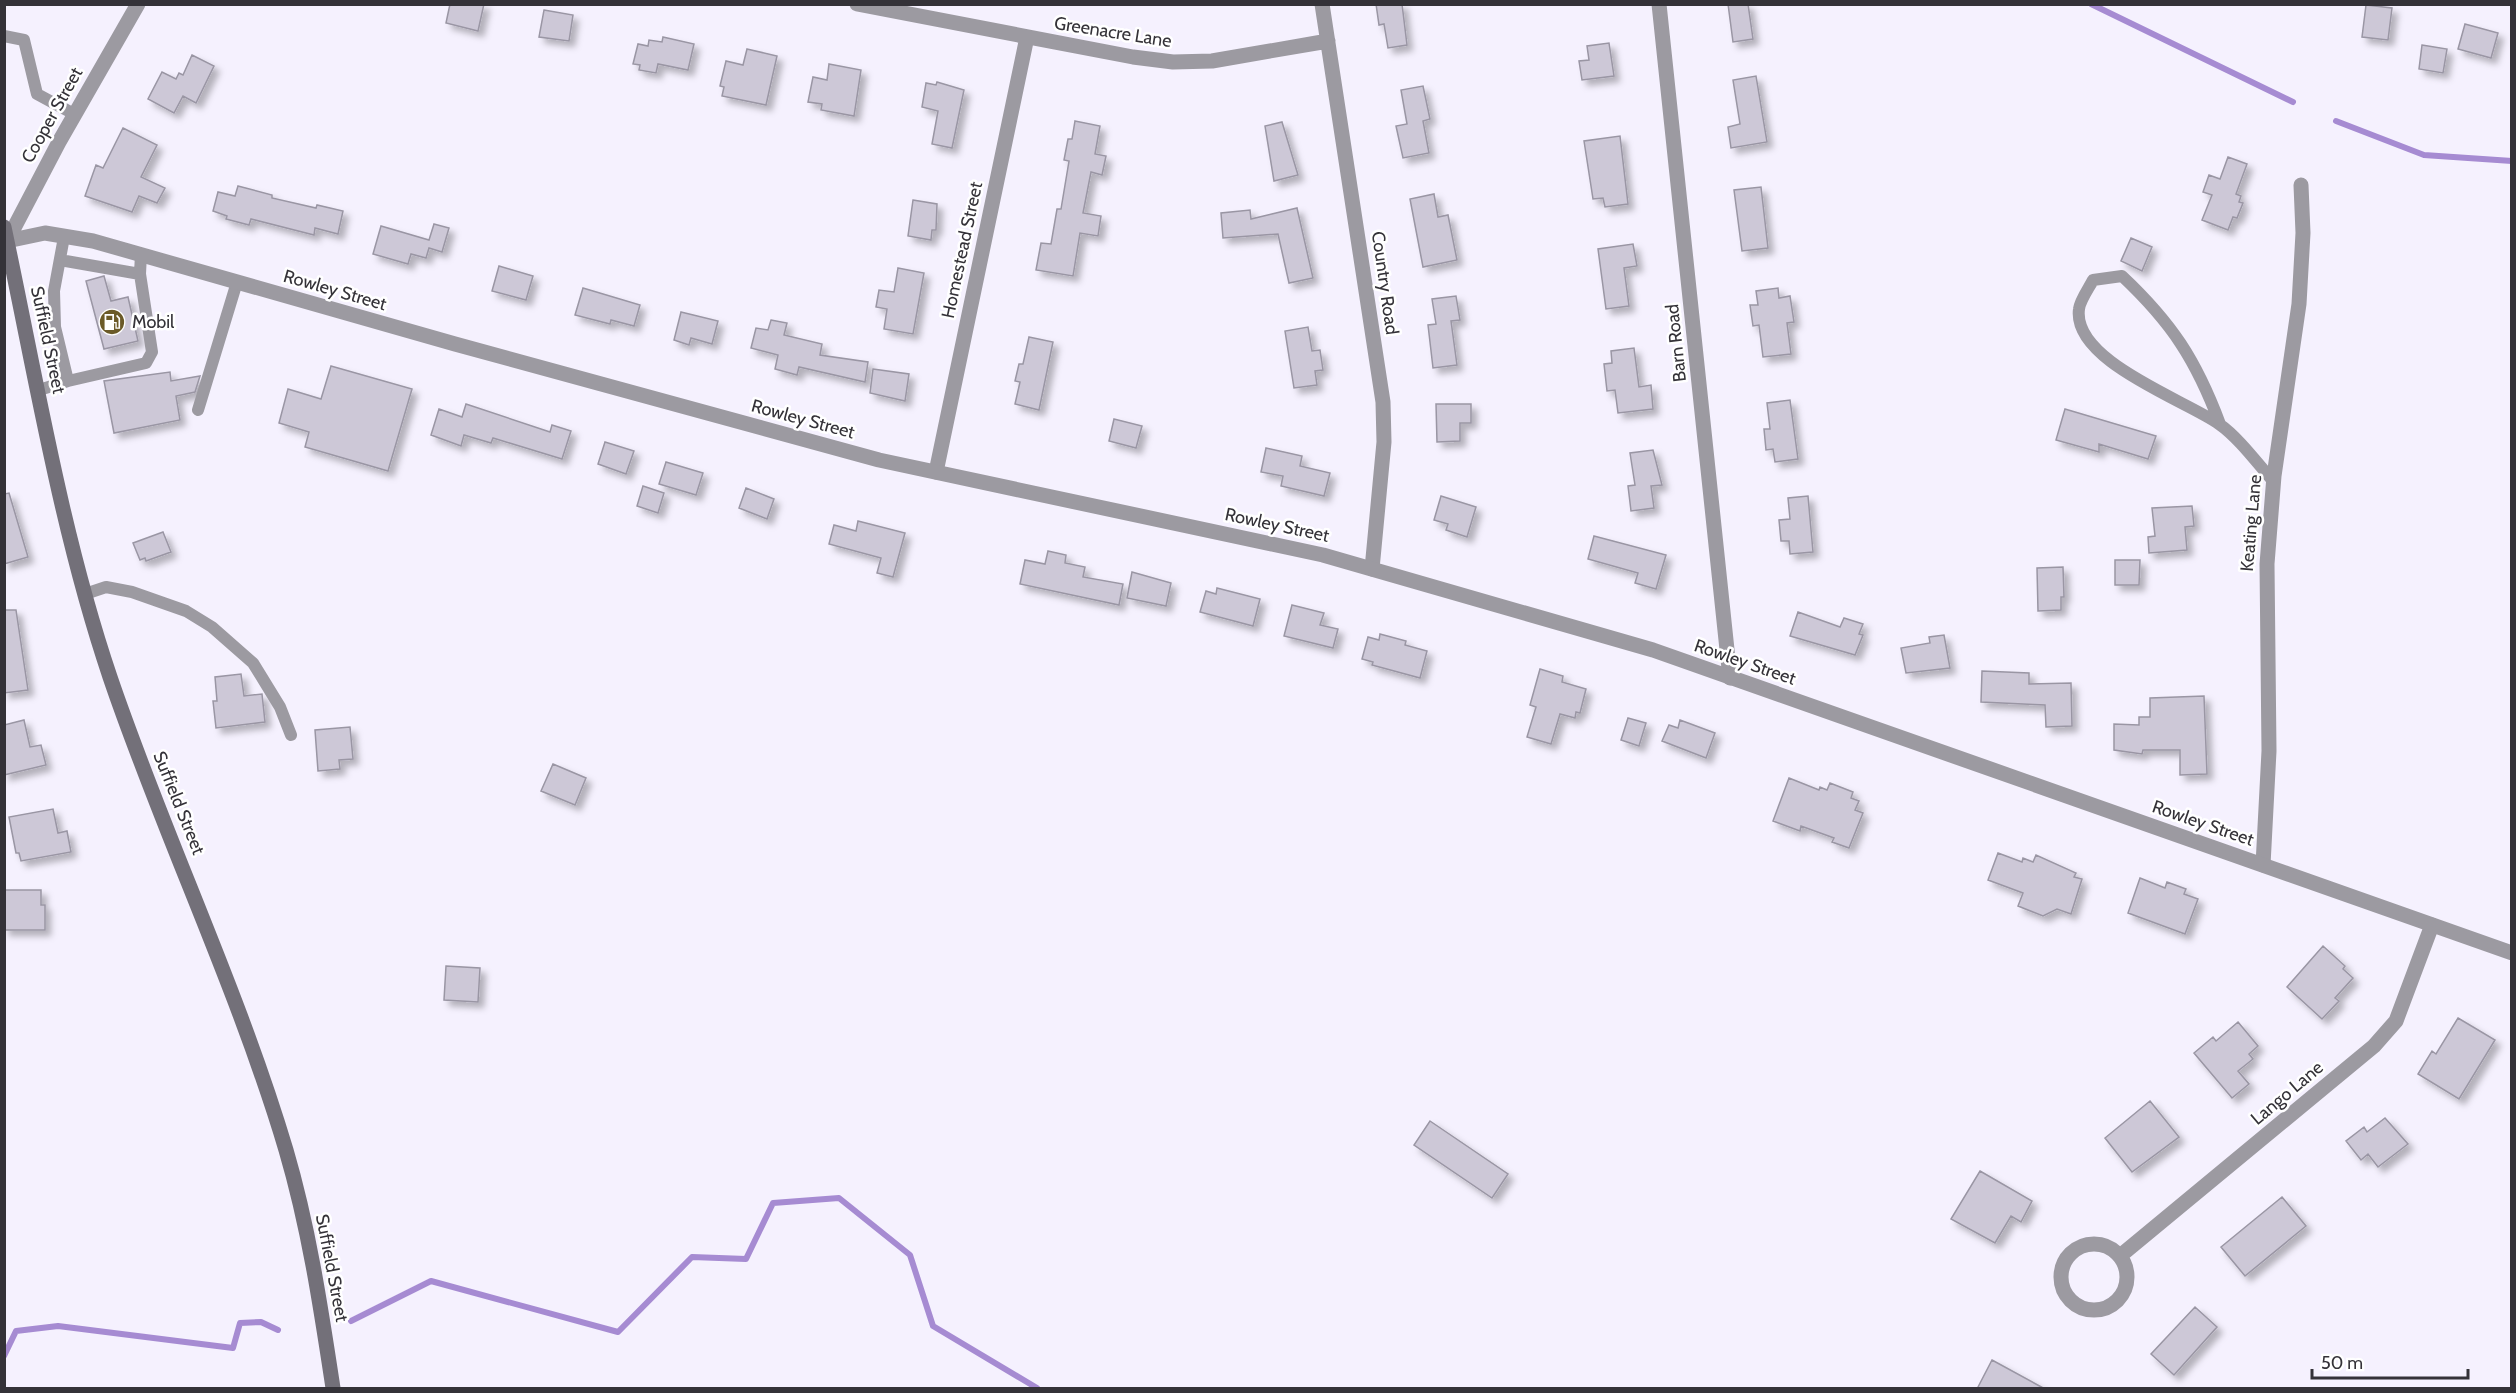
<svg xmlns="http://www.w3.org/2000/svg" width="2516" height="1393" font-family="Cabin,sans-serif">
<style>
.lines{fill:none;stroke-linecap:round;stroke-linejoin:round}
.stream{stroke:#a68bd2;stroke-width:6}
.building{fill:#cdc8d7;stroke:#9a96a4;stroke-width:1.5;filter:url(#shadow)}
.service{stroke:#9c9aa1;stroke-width:12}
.minor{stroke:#9c9aa1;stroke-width:15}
.tertiary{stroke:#9c9aa1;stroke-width:15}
.secondary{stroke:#737079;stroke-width:15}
.labels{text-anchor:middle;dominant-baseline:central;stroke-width:5;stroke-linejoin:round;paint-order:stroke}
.street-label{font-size:18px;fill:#343238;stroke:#fff}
.poi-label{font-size:18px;fill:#343238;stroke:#fff;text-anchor:start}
</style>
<defs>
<filter id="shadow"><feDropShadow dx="5.5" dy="5.5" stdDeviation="3" flood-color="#0004"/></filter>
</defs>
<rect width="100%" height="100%" fill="#f5f1fe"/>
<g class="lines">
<path class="stream" d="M 2091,4 L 2293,102
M 2336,121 L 2424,155 L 2512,161
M 351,1321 L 431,1281 L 618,1332 L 692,1257 L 746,1259 L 773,1203 L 839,1198 L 910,1255 L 933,1326 L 1037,1388
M 4,1356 L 16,1331 L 58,1326 L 233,1348 L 240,1323 L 261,1322 L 278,1330"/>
</g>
<path class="building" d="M 450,4 L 484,4 L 478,31 L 446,23 Z
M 1376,4 L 1402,4 L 1407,45 L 1388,48 L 1384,24 L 1379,25 Z
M 1728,4 L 1748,4 L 1753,39 L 1733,42 Z
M 2366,5 L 2392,8 L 2388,40 L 2362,37 Z
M 544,10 L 573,15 L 569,41 L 539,37 Z
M 2465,24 L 2498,33 L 2491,58 L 2458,49 Z
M 663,37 L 694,44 L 688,70 L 658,64 L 656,73 L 639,70 L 640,65 L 633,64 L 638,44 L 648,46 L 649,40 L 662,42 Z
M 1609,43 L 1614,76 L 1582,80 L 1579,61 L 1589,60 L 1587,46 Z
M 2422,45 L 2447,49 L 2443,73 L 2419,69 Z
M 747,49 L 777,56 L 766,105 L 722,96 L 724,87 L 720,86 L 726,61 L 743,65 Z
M 192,55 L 214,66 L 196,103 L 183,96 L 174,113 L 148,99 L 162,72 L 176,79 L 179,73 L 183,75 Z
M 829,64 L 861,70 L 854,116 L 821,110 L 822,104 L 808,102 L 813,77 L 827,80 Z
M 1756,76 L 1767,142 L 1731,148 L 1728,127 L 1740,124 L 1733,80 Z
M 937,82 L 964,90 L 952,148 L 932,144 L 938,111 L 922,107 L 926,83 L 936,85 Z
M 1423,86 L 1430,119 L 1423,121 L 1429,153 L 1403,158 L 1396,126 L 1407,124 L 1401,90 Z
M 1075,121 L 1100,126 L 1095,154 L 1106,156 L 1102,175 L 1091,172 L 1083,213 L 1101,216 L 1098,236 L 1080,233 L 1073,276 L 1036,270 L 1041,243 L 1051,244 L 1057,209 L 1061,209 L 1069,161 L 1064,160 L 1068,139 L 1072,139 Z
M 1282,122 L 1298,175 L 1274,181 L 1265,126 Z
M 123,128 L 157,145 L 141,177 L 165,188 L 157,203 L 139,196 L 132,212 L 85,196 L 96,165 L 103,168 Z
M 1620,136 L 1628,204 L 1605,207 L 1603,198 L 1593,199 L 1584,141 Z
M 2228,157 L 2247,164 L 2236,194 L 2241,196 L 2239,202 L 2243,203 L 2237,218 L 2233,217 L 2228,230 L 2202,220 L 2212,195 L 2203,192 L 2209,175 L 2220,179 Z
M 238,186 L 272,195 L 272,198 L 316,208 L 317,205 L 343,211 L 338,234 L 315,228 L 314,235 L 251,219 L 249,225 L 226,219 L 227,216 L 213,211 L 218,192 L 235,196 Z
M 1761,187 L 1768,248 L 1742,251 L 1734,190 Z
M 1434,194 L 1438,217 L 1448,215 L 1457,260 L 1423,267 L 1410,199 Z
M 913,200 L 937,204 L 936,230 L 932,230 L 931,240 L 908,236 Z
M 1297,208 L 1313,278 L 1289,283 L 1278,234 L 1223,238 L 1221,213 L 1250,210 L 1251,219 Z
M 434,224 L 449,228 L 442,252 L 429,248 L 426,258 L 411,254 L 408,264 L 373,254 L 381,226 L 429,240 Z
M 2131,238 L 2152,247 L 2142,271 L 2121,261 Z
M 1633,244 L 1637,266 L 1624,268 L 1629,306 L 1606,309 L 1598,249 Z
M 499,266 L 533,276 L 526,300 L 492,291 Z
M 898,268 L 924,273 L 913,334 L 884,329 L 887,309 L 876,307 L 879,290 L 894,292 Z
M 104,276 L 111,301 L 128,297 L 138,341 L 104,349 L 86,281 Z
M 583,288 L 640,305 L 634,326 L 611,320 L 610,324 L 575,315 Z
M 1778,288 L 1779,298 L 1790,296 L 1794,322 L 1787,323 L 1791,354 L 1763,357 L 1759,325 L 1753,326 L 1750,305 L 1758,305 L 1756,291 Z
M 1456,296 L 1460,320 L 1451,321 L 1457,365 L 1433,368 L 1428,325 L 1436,324 L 1432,299 Z
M 681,312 L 718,321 L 712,344 L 691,338 L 689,345 L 674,340 Z
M 771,320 L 787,323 L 784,335 L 822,344 L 820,355 L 868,362 L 865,382 L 799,367 L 797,375 L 775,369 L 778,355 L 751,348 L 756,328 L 768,330 Z
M 1308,327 L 1312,351 L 1320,350 L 1323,370 L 1315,371 L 1317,385 L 1294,388 L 1285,331 Z
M 1029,337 L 1053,342 L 1039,410 L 1015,404 L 1020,382 L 1015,381 L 1019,364 L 1023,364 Z
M 1634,348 L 1639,387 L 1651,385 L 1653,409 L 1618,413 L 1615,390 L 1607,391 L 1604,364 L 1612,363 L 1611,351 Z
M 331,366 L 412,389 L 388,471 L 305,447 L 309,432 L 279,423 L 288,389 L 321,399 Z
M 873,369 L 909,374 L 905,401 L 870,393 Z
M 170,372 L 171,381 L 200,376 L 195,392 L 176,396 L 180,420 L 114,433 L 104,381 Z
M 1790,400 L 1798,459 L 1775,462 L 1773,449 L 1766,450 L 1764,429 L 1770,429 L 1767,403 Z
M 466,404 L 550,432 L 552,425 L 571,431 L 562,459 L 493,438 L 491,443 L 464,435 L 461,446 L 431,435 L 439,409 L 462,417 Z
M 1436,404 L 1471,404 L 1471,423 L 1460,423 L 1460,441 L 1437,442 Z
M 2065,409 L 2156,436 L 2148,459 L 2099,444 L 2099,452 L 2056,440 Z
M 1114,419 L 1142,426 L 1136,448 L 1109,441 Z
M 605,442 L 634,451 L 626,474 L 598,464 Z
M 1266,448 L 1302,456 L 1300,466 L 1330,473 L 1324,496 L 1281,486 L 1283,476 L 1261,472 Z
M 1653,450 L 1662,485 L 1651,486 L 1654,508 L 1631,511 L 1628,486 L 1635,485 L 1630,453 Z
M 666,462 L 703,473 L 696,495 L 659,484 Z
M 643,486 L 664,493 L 658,513 L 637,506 Z
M 746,488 L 774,499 L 767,519 L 739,508 Z
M 9,493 L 28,557 L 4,564 L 4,494 Z
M 1441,496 L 1476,507 L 1467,537 L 1446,530 L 1448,524 L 1434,520 Z
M 1808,496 L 1813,552 L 1790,554 L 1789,541 L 1781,541 L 1779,520 L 1790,519 L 1788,498 Z
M 2192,506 L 2194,526 L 2185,527 L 2187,550 L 2149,553 L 2148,537 L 2155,536 L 2152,508 Z
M 858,521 L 905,533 L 893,577 L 877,573 L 881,558 L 829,544 L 834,525 L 856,531 Z
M 163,532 L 171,552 L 146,561 L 145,558 L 140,560 L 133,543 Z
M 1594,536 L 1666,555 L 1656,589 L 1635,583 L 1638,573 L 1588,559 Z
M 1048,551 L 1066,555 L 1065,563 L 1085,567 L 1083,577 L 1123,584 L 1119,605 L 1020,584 L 1025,560 L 1045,564 Z
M 2115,560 L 2140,560 L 2139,585 L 2115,585 Z
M 2063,567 L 2064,597 L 2061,597 L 2061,610 L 2038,611 L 2037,568 Z
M 1132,572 L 1171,583 L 1166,606 L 1127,598 Z
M 1217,588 L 1260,599 L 1253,626 L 1200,612 L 1206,591 L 1216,594 Z
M 1292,605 L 1324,613 L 1320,625 L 1338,629 L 1333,648 L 1284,636 Z
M 4,610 L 16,610 L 28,690 L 4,693 Z
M 1798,612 L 1840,627 L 1844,618 L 1863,624 L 1859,634 L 1863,635 L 1855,655 L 1790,636 Z
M 1380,634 L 1406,641 L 1405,645 L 1427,651 L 1420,678 L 1372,665 L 1373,662 L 1362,659 L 1368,637 L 1379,640 Z
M 1944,635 L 1950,668 L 1906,673 L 1901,648 L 1930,643 L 1929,637 Z
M 1540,669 L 1563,676 L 1562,682 L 1586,689 L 1580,713 L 1576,712 L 1575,718 L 1560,714 L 1551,744 L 1527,737 L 1536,707 L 1530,705 Z
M 1982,671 L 2029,673 L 2029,684 L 2071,683 L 2072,726 L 2046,727 L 2045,705 L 1981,702 Z
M 241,674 L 244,696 L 262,694 L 265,722 L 216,728 L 213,701 L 217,701 L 215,677 Z
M 2204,696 L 2207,774 L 2180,775 L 2180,750 L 2143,750 L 2142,754 L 2114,750 L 2114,724 L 2139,725 L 2139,717 L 2150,717 L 2150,698 Z
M 1628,718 L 1646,723 L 1639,746 L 1621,740 Z
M 24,720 L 30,747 L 41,745 L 46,765 L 4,775 L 4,725 Z
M 1680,720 L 1715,733 L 1706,758 L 1662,741 L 1669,725 L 1678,728 Z
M 350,727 L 353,759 L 339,760 L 340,769 L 318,771 L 315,730 Z
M 553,764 L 586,778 L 575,805 L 541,791 Z
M 1789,778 L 1819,790 L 1820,787 L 1827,790 L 1830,783 L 1853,792 L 1851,798 L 1859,801 L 1855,810 L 1863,813 L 1849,848 L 1832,842 L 1834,838 L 1801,826 L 1800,831 L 1773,821 Z
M 53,809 L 58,833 L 67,831 L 71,852 L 21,861 L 19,853 L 16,853 L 9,817 Z
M 1998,853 L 2022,862 L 2023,858 L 2033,862 L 2036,855 L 2076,873 L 2074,877 L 2082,879 L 2071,914 L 2057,909 L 2043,916 L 2018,906 L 2023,893 L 1988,880 Z
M 2140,878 L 2165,888 L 2167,882 L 2186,889 L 2184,894 L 2198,899 L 2185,934 L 2128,913 Z
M 4,890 L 41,890 L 41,905 L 45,905 L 45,930 L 4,930 Z
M 2323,946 L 2345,966 L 2343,969 L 2353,978 L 2335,998 L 2339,1001 L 2322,1019 L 2287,987 Z
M 446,966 L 480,968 L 478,1002 L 444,1000 Z
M 2458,1018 L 2495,1040 L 2459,1099 L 2418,1074 L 2432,1051 L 2436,1054 Z
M 2238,1022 L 2258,1046 L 2249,1054 L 2253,1059 L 2238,1071 L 2249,1084 L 2232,1098 L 2194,1053 L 2213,1037 L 2216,1041 Z
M 2150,1101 L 2179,1137 L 2132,1172 L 2105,1138 Z
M 2385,1118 L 2408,1144 L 2378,1167 L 2368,1154 L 2361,1160 L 2346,1141 L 2364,1127 L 2367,1132 Z
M 1430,1121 L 1508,1174 L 1492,1198 L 1414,1145 Z
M 1980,1171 L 2032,1201 L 2021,1222 L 2011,1216 L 1995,1243 L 1951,1219 Z
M 2282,1197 L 2306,1226 L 2245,1276 L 2221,1247 Z
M 2195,1307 L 2217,1327 L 2174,1375 L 2151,1354 Z
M 1992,1360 L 2045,1389 L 1977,1389 Z"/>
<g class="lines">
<path class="service" d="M 4,36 L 24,40 L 37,94 L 74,114
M 64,237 L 54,291 L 55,327 L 68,381
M 60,260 L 140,274
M 39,390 L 68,381 L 146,363 L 152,352 L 140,274 L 141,254
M 198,410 L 237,282
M 2220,424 C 2196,360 2172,323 2122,276 L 2093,280 C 2089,288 2080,300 2079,309 C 2072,361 2185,400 2219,424 C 2238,437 2258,464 2273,481
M 85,594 L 106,587 L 132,592 L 186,611 L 212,627 L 253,663 L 280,707 L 291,735"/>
<path class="minor" d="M 857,4 L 1133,57 L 1173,62 L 1212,61 L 1328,41
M 1322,4 L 1383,402 L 1384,442 L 1372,569
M 1659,4 L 1730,678
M 936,472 L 1027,37
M 2263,865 L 2269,751 L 2267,564 L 2274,476 L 2299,304 L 2303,233 L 2301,185
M2061 1277a33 33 0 1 1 66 0a33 33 0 1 1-66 0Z
M 2120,1256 L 2374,1046 L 2396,1021 L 2432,925"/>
<path class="tertiary" d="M 7,241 L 45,233 L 93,241 L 455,344 L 879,460 L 1323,555 L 1653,650 L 2512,953
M 4,247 L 59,142 L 138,4"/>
<path class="secondary" d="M 4,227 C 36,377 61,532 110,677 C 164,836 238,989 286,1150 C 309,1228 321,1309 333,1388"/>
</g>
<defs>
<g id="fuel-disc" transform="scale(1.35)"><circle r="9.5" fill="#6b5a28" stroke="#fff"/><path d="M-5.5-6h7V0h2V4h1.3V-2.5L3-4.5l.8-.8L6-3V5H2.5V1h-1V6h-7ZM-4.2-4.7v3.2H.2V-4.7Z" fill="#fff"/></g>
</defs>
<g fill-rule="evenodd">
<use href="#fuel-disc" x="112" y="322"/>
</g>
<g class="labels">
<g class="street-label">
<text transform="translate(1113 32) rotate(9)">Greenacre Lane</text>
<text transform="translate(52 115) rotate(-61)">Cooper Street</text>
<text transform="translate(962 250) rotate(-78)">Homestead Street</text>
<text transform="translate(1385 283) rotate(82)">Country Road</text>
<text transform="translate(335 290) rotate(16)">Rowley Street</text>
<text transform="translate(48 340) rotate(78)">Suffield Street</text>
<text transform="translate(1676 343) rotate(-96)">Barn Road</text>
<text transform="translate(803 419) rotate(15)">Rowley Street</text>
<text transform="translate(2251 523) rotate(-85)">Keating Lane</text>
<text transform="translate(1277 525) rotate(12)">Rowley Street</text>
<text transform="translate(1745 662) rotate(19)">Rowley Street</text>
<text transform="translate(179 803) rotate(68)">Suffield Street</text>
<text transform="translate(2203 823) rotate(19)">Rowley Street</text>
<text transform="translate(2287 1093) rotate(-40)">Lango Lane</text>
<text transform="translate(332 1268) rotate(79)">Suffield Street</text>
</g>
<g class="poi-label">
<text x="132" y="322">Mobil</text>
</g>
</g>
<rect width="2516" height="1393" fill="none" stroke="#343238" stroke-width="12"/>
<path d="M2312 1369v9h156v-9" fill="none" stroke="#343238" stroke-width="3"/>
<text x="2321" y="1369" font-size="18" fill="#343238" stroke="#ffffff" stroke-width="4.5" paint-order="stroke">50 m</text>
</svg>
